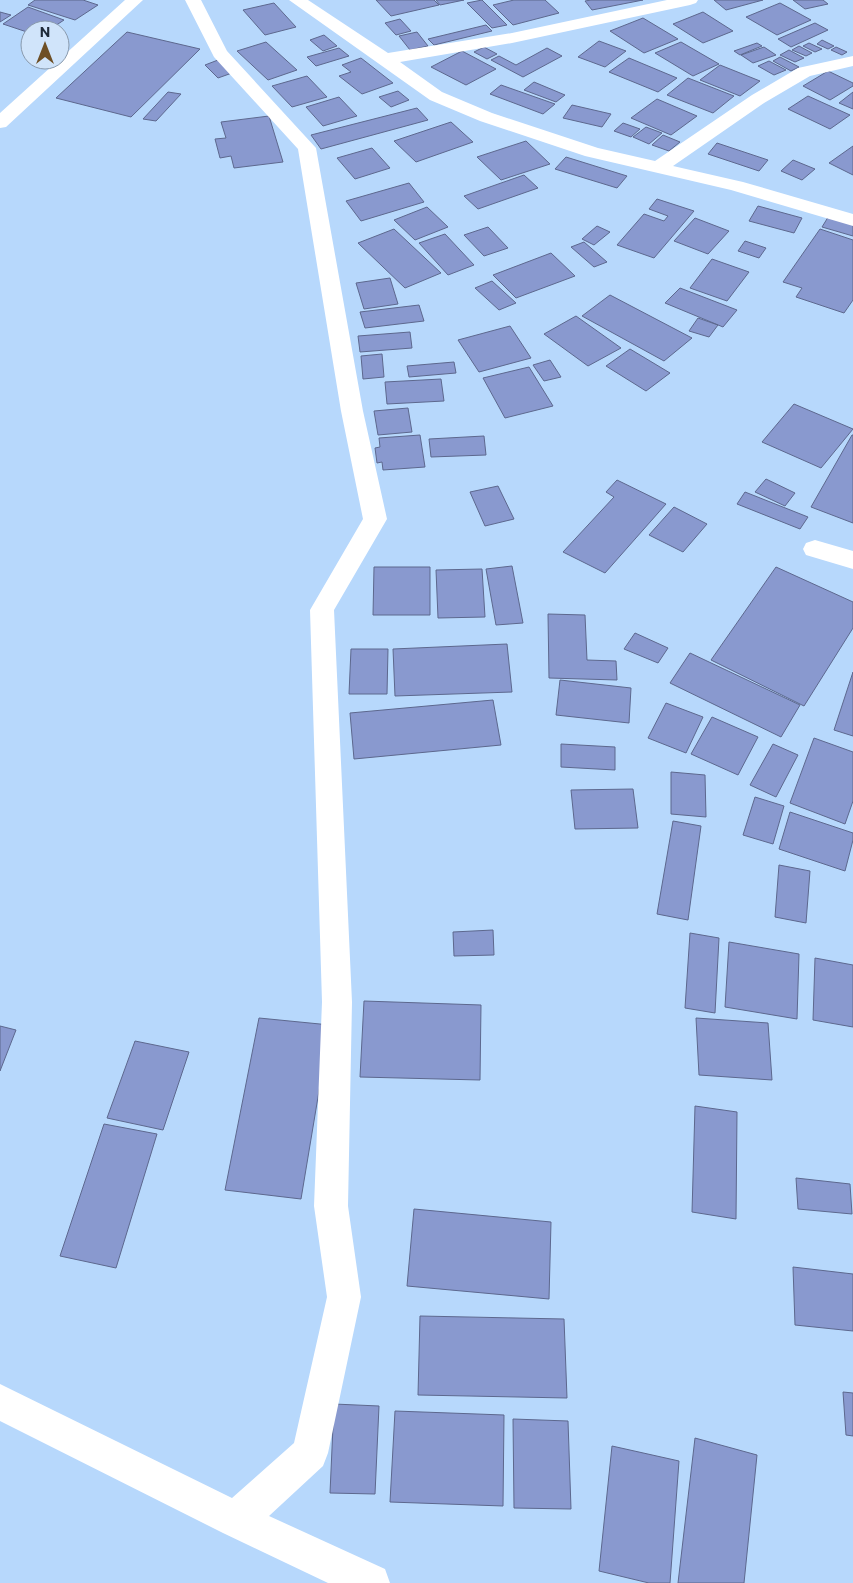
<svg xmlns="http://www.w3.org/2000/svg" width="853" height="1583" font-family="Commissioner,sans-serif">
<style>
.building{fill:#8999cf;stroke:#5d688e}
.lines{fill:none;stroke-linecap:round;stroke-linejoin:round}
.street{fill:#fff;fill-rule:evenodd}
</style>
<rect width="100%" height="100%" fill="#b7d8fc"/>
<path class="building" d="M 35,0 L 83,0 L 98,5 L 75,20 L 28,5 Z
M 376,0 L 434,0 L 439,5 L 391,16 Z
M 436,0 L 464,0 L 440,5 Z
M 482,0 L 507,25 L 492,28 L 467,3 Z
M 514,0 L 545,0 L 559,13 L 513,25 L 493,5 Z
M 591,0 L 643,0 L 592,10 L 585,1 Z
M 714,0 L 763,0 L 726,10 Z
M 793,0 L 823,0 L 828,4 L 805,9 Z
M 274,3 L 296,27 L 265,35 L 243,10 Z
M 780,3 L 811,20 L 777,35 L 746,17 Z
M 28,7 L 64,20 L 49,30 L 30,30 L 30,33 L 3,24 Z
M 0,12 L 11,15 L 0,22 Z
M 703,12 L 733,31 L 703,43 L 673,24 Z
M 643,18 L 678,39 L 644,53 L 610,31 Z
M 400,19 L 411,31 L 396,35 L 385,23 Z
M 815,23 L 828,30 L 791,47 L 778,39 Z
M 486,25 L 492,31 L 434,45 L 428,39 Z
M 127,32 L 200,49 L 131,117 L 56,98 Z
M 417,32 L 428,46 L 410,50 L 399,36 Z
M 324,35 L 337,46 L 323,51 L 310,40 Z
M 822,40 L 834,46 L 828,49 L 817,44 Z
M 599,41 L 626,51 L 605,67 L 578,57 Z
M 266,42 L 297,70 L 268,80 L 237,51 Z
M 681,42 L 719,64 L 693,76 L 655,53 Z
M 757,43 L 762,46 L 740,55 L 734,51 Z
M 809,43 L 822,49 L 815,52 L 803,46 Z
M 799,46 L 812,53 L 806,56 L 792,50 Z
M 484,47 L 497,54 L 487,59 L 474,52 Z
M 764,47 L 776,55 L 753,63 L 741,55 Z
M 836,47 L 847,52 L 842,55 L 831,50 Z
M 339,48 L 349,56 L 316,66 L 307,57 Z
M 547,48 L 562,56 L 523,77 L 491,60 L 499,56 L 516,65 Z
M 789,50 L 804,58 L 795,62 L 780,55 Z
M 462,51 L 496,69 L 466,85 L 431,67 Z
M 780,57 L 799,67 L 791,71 L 773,61 Z
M 361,58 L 393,83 L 362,94 L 339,76 L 351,72 L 342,65 Z
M 629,58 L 677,78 L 658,92 L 609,72 Z
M 218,60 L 232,73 L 218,78 L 205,65 Z
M 769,61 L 786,70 L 774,75 L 758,66 Z
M 720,65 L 760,81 L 740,96 L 700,80 Z
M 828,71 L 853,83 L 853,86 L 830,100 L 803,86 Z
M 307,76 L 327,97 L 292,107 L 272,86 Z
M 688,78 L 734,96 L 713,113 L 667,95 Z
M 534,82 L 565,95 L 556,102 L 524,90 Z
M 501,85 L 555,104 L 543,114 L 490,94 Z
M 398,91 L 409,100 L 391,107 L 379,97 Z
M 168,92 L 181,94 L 156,121 L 143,119 Z
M 853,92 L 853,109 L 839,103 Z
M 808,96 L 850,115 L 830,129 L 788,109 Z
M 339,97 L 357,116 L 323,126 L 306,107 Z
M 657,99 L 697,116 L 671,135 L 631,118 Z
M 572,105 L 611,114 L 602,127 L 563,118 Z
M 417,108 L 428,120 L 321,149 L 311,135 Z
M 269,116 L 283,162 L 234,168 L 231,156 L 220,158 L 215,139 L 226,138 L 221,122 Z
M 451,122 L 473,142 L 416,162 L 394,141 Z
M 623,123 L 640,129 L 631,137 L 614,131 Z
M 646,127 L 662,133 L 649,144 L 633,137 Z
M 663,135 L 680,142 L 669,151 L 652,145 Z
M 526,141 L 550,164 L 501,180 L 477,157 Z
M 717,143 L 768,160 L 759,171 L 708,154 Z
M 853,146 L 853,175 L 829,163 Z
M 372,148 L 390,168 L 355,179 L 337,158 Z
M 566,157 L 627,176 L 617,188 L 555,169 Z
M 793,160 L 815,169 L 802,180 L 781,171 Z
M 524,175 L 538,188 L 478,209 L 464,196 Z
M 409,183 L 424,202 L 361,221 L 346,201 Z
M 657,199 L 694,211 L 654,258 L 617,245 L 644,214 L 664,221 L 668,216 L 649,209 Z
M 758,206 L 802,218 L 794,233 L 749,221 Z
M 427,207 L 448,227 L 415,240 L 394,220 Z
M 830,214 L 853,221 L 853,236 L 822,227 Z
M 695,218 L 729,231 L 708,254 L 674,241 Z
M 597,226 L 610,232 L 594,245 L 582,239 Z
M 488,227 L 508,248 L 484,256 L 464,235 Z
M 394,229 L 441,273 L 405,288 L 358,243 Z
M 820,229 L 853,240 L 853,300 L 844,313 L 796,297 L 802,288 L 783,282 Z
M 445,234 L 474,265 L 448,275 L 419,243 Z
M 745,241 L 766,248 L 759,258 L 738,251 Z
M 584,242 L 607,262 L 594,267 L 571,247 Z
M 551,253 L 575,276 L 516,298 L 493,275 Z
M 712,259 L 749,272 L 727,301 L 690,288 Z
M 390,278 L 398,304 L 364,309 L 356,283 Z
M 492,281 L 516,303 L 499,310 L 475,288 Z
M 680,288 L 737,310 L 723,327 L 665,303 Z
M 610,295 L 692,338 L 664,361 L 582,316 Z
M 419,305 L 424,321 L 365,328 L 360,312 Z
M 576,316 L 621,348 L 588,366 L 544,334 Z
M 698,318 L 718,325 L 709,337 L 689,331 Z
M 510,326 L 531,358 L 479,372 L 458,340 Z
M 410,332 L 412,348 L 360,352 L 358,336 Z
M 630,349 L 670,373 L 646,391 L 606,366 Z
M 382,354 L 384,377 L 363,379 L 361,356 Z
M 550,360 L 561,377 L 544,381 L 533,365 Z
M 454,362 L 456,373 L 409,377 L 407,366 Z
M 529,367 L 553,406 L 505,418 L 483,378 Z
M 441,379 L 444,401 L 387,404 L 385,382 Z
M 794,404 L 853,429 L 821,468 L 762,442 Z
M 408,408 L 412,432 L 378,435 L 374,411 Z
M 420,435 L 425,467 L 383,470 L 382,462 L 377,463 L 375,448 L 380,447 L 379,438 Z
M 852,435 L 853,435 L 853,523 L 811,507 Z
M 484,436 L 486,455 L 431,457 L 429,439 Z
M 766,479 L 795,493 L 785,506 L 755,492 Z
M 617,480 L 666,504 L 605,573 L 563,552 L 614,497 L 606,492 Z
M 498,486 L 514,519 L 485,526 L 470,492 Z
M 745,492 L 808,517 L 800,529 L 737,504 Z
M 674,507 L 707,524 L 683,552 L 649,535 Z
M 512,566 L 523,623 L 496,625 L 486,569 Z
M 374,567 L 430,567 L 430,615 L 373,615 Z
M 776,567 L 853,602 L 853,628 L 804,706 L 711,660 Z
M 482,569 L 485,617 L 438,618 L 436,570 Z
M 548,614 L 585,615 L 587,660 L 616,661 L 617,680 L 549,678 Z
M 635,633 L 668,648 L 658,663 L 624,649 Z
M 507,644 L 512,692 L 395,696 L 393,649 Z
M 351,649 L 388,649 L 387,694 L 349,694 Z
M 690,653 L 800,705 L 781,737 L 670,683 Z
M 853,672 L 853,736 L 834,730 Z
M 560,680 L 631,688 L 629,723 L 556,715 Z
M 493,700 L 501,745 L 354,759 L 350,713 Z
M 666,703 L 703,717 L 686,753 L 648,738 Z
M 712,717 L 758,737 L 738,775 L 691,754 Z
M 814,738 L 853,752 L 853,801 L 845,824 L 790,803 Z
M 561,744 L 615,747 L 615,770 L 561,767 Z
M 773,744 L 798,755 L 776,797 L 750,785 Z
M 671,772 L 705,775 L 706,817 L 671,814 Z
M 633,789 L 638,828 L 575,829 L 571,790 Z
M 755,797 L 784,806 L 773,844 L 743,835 Z
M 790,812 L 853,833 L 853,840 L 845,871 L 779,849 Z
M 673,821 L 701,826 L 688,920 L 657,914 Z
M 779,865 L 810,871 L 806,923 L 775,917 Z
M 493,930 L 494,955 L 454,956 L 453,932 Z
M 690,933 L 719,938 L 715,1013 L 685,1008 Z
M 729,942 L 799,954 L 797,1019 L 725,1007 Z
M 815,958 L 853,965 L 853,1027 L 813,1020 Z
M 364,1001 L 481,1005 L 480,1080 L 360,1077 Z
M 259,1018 L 330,1025 L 301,1199 L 225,1190 Z
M 696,1018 L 768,1023 L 772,1080 L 699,1075 Z
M 0,1026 L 16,1030 L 0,1071 Z
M 135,1041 L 189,1052 L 163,1130 L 107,1118 Z
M 695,1106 L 737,1112 L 736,1219 L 692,1212 Z
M 104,1124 L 157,1134 L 116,1268 L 60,1256 Z
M 796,1178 L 850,1184 L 852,1214 L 798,1209 Z
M 414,1209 L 551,1222 L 549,1299 L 407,1286 Z
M 793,1267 L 853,1274 L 853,1331 L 795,1325 Z
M 420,1316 L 564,1319 L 567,1398 L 418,1395 Z
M 843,1392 L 853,1393 L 853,1436 L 846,1435 Z
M 334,1404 L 379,1406 L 375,1494 L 330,1493 Z
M 395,1411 L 504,1415 L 503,1506 L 390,1502 Z
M 513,1419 L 568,1421 L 571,1509 L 514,1508 Z
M 695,1438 L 757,1455 L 744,1583 L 678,1583 Z
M 612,1446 L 679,1461 L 670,1583 L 649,1583 L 599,1571 Z"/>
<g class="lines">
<path class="street" d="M 125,0 L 143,0 L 6,127 L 0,128 L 0,113 Z
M 185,0 L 201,0 L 227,51 L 316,148 L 363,411 L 387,519 L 334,610 L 352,1002 L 348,1206 L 361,1297 L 328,1453 L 323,1466 L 269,1516 L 385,1569 L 390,1583 L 328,1583 L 223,1533 L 0,1421 L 0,1384 L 232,1498 L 294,1443 L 327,1297 L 314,1206 L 322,1002 L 310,610 L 363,519 L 341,411 L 298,149 L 214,57 Z
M 289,0 L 308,0 L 388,53 L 512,33 L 667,0 L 698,0 L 696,3 L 690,5 L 512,43 L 400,62 L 442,92 L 492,113 L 598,148 L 655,161 L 752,95 L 798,68 L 853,56 L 853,66 L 810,76 L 764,103 L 673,166 L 743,182 L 853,214 L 853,226 L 731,190 L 585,156 L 480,121 L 430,100 Z
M 815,540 L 853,551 L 853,569 L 806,555 L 803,549 L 806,543 Z"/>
</g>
<g transform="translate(45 45)"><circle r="24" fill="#d0e4fa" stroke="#899aad"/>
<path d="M0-4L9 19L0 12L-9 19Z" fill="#6e4f25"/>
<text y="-8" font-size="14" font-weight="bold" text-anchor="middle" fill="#1f2b39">N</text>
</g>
</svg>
